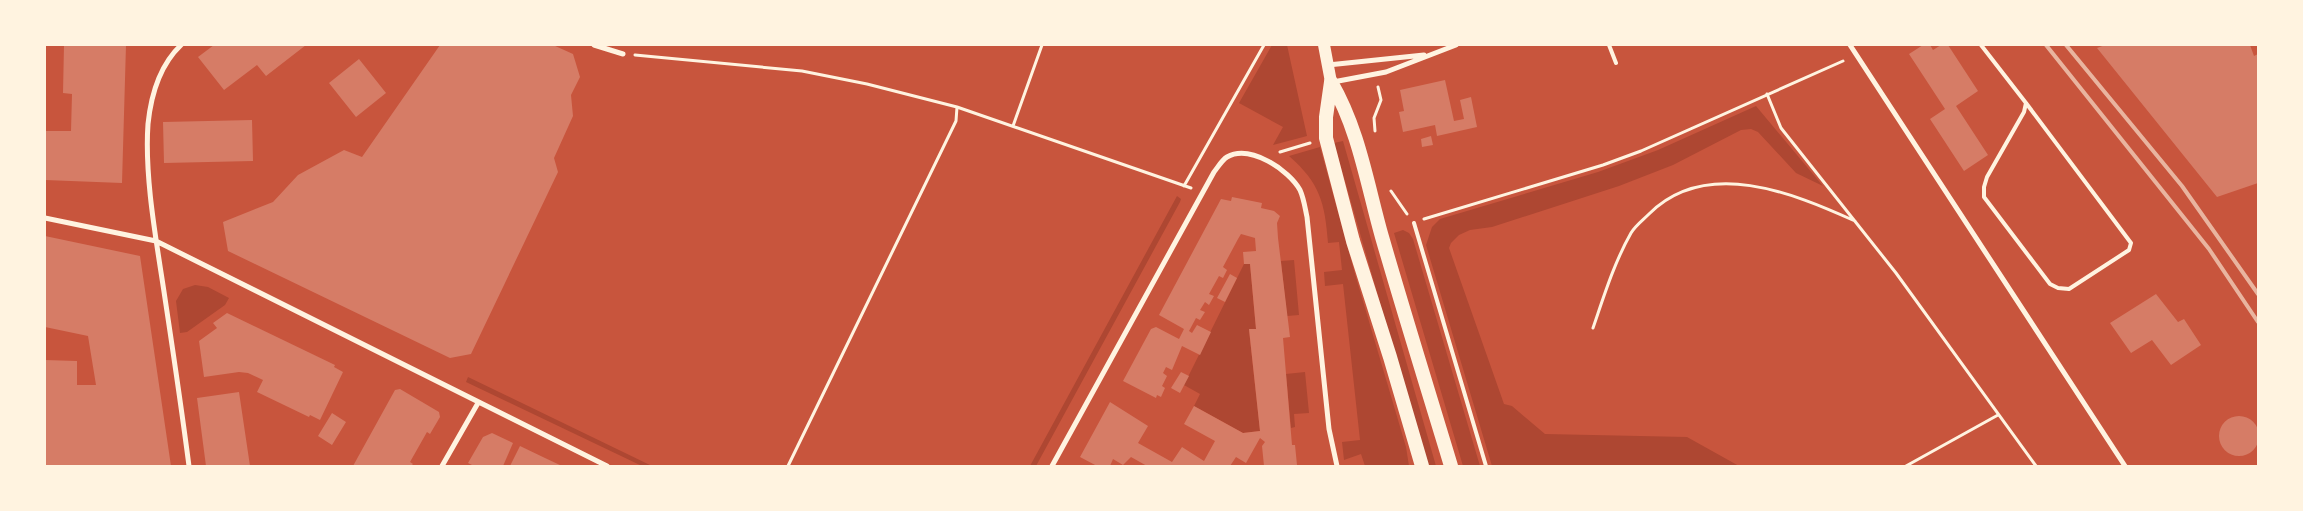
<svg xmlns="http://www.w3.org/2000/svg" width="2303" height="511" font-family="'Titillium Web',sans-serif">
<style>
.green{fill:#ae4732}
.building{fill:#d67c66}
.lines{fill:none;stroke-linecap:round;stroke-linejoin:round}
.path{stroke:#fff3e0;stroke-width:3}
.service{stroke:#fff3e0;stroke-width:4}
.minor{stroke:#fff3e0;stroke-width:5}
.primary{stroke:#fff3e0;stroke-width:12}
.trunk{stroke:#fff3e0;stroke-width:14}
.rail{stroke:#e9b49f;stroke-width:4}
</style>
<rect width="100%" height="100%" fill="#c8553d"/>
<path class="green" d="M 1272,45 L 1287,45 L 1307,136 L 1273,145 L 1283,127 L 1239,103 Z
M 1756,106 L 1823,186 L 1796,173 L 1758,132 L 1751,129 L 1741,130 L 1673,165 L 1619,186 L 1492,227 L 1470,230 L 1459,235 L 1451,243 L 1449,248 L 1504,404 L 1512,406 L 1545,434 L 1687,437 L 1739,466 L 1492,466 L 1426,245 L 1432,227 L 1440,219 L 1598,172 L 1658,150 Z
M 1343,141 L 1436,466 L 1427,466 L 1334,143 Z
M 1320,147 L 1355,274 L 1406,447 L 1409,466 L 1365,466 L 1361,454 L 1344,460 L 1342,442 L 1360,440 L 1343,284 L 1325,286 L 1324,272 L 1342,270 L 1339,242 L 1328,243 C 1325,203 1320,183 1289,156 Z
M 1177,196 L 1181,199 L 1180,202 L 1036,466 L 1030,466 Z
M 1403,230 L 1409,233 L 1413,239 L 1480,466 L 1463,466 L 1394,233 Z
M 1294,260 L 1299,315 L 1287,316 L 1281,261 Z
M 1244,264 L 1250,264 L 1256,329 L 1249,330 L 1260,431 L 1243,433 L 1194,406 L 1200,394 L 1184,385 Z
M 195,285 L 208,287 L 229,298 L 225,305 L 187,332 L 180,333 L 176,301 L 183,289 Z
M 1305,372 L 1309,413 L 1294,414 L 1295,427 L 1291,428 L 1286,374 Z
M 468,377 L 652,466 L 642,466 L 466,382 Z"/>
<path class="building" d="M 64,45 L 126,45 L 122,183 L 45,180 L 45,131 L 71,131 L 72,94 L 63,93 Z
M 214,45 L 306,45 L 266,76 L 257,65 L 224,90 L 198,57 Z
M 440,45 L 553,45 L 573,54 L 580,77 L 571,95 L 573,116 L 554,158 L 558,172 L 471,354 L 450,358 L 228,251 L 223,222 L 273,202 L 298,175 L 344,150 L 362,157 Z
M 1923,45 L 1930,45 L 1933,50 L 1941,45 L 1948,45 L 1978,91 L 1956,106 L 1988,155 L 1964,171 L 1930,119 L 1945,109 L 1909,54 Z
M 2105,45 L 2250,45 L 2254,56 L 2258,54 L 2258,183 L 2217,197 L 2097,48 Z
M 359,59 L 386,93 L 356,117 L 329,83 Z
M 1445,80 L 1454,121 L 1464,119 L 1460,100 L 1471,97 L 1477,127 L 1437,136 L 1435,125 L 1403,132 L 1399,112 L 1404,111 L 1400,90 Z
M 252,120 L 253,161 L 164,163 L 163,122 Z
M 1431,136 L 1433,145 L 1422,147 L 1421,139 Z
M 1232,197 L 1262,203 L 1261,208 L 1274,211 L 1280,216 L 1277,223 L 1278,238 L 1290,337 L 1283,338 L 1292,445 L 1295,445 L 1297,465 L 1264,466 L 1262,446 L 1265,442 L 1260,438 L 1246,463 L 1236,457 L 1230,466 L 1147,466 L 1131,457 L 1123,465 L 1113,459 L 1110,466 L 1097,466 L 1080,457 L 1110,402 L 1148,426 L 1138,443 L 1172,462 L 1182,447 L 1204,461 L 1215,441 L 1184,424 L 1194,406 L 1243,433 L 1260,431 L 1249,329 L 1256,329 L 1250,264 L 1244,264 L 1243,252 L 1256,251 L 1255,238 L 1241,234 L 1238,239 L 1223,267 L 1227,270 L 1223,278 L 1219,276 L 1209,294 L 1214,296 L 1209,305 L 1205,302 L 1200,310 L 1205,312 L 1200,320 L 1196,318 L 1189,331 L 1192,333 L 1197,325 L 1211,332 L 1200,355 L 1182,346 L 1172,370 L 1166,367 L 1163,373 L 1167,376 L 1162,386 L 1165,388 L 1161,397 L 1157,395 L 1156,398 L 1123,381 L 1151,329 L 1156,327 L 1179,339 L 1184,329 L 1159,315 L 1221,199 L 1231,201 Z
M 45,236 L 140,256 L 171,466 L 45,466 L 45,360 L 77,361 L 77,385 L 96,385 L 88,336 L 45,327 Z
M 1230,274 L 1237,278 L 1225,302 L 1217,298 Z
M 2156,294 L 2178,322 L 2184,319 L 2201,345 L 2171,365 L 2152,340 L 2131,353 L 2110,323 Z
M 227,313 L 335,365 L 334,367 L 343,372 L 320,420 L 310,415 L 309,417 L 257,392 L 263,380 L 248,373 L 239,372 L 204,377 L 199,341 L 217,328 L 213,323 Z
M 1181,372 L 1189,376 L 1180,393 L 1171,388 Z
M 400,389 L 439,412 L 440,417 L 430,434 L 427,432 L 410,462 L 413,464 L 411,466 L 353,466 L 395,390 Z
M 239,392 L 250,466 L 206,466 L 197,398 Z
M 332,413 L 346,422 L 332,445 L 318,436 Z
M2219 436a20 20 0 1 1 40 0a20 20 0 1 1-40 0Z
M 492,433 L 513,443 L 503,466 L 474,466 L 468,463 L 483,437 Z
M 520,446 L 545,458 L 562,466 L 510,466 Z"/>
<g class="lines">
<path class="path" d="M 635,55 L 802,71 L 867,84 L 957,107 L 1191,188
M 1767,94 L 1781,128 L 1896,273 L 2036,466
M 1013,126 L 1042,45
M 1375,131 L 1374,118 L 1381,100 L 1378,87
M 1280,152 L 1310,143
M 1184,186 L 1264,45
M 1391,191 L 1407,214
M 1424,219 L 1603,165 L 1641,151 L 1843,61
M 1593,328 C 1604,296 1614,263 1631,233 C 1635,226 1643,220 1649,214 C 1706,157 1793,193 1855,221
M 788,466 L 956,121 L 957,107
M 1906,466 L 1998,415"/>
<path class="service" d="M 1609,45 L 1616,63
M 1981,45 L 2026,103 L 2024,112 L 1987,177 L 1984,187 L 1984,197 L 2050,284 L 2058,288 L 2069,289 L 2129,250 L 2131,243 L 2026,103
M 1414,223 L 1486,466"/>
<path class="minor" d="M 181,45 C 160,65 151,95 148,124 C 144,180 158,249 166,305 C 174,358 182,412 189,466
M 594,45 L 623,54
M 1850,45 L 2125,466
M 1328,65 L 1424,55
M 1333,82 L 1386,72 L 1456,45
M 45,218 L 156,241 L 607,466
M 442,466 L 478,403
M 1052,466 L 1214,172 C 1218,167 1222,160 1227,157 C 1250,144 1289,170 1300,190 C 1304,199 1305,208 1307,217 L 1329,429 L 1337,466"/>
<path class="primary" d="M 1324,45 L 1331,82"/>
<path class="trunk" d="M 1331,82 C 1359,130 1367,184 1382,237 C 1404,313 1428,390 1451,466
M 1331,82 L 1326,117 L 1326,138 L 1353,241 L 1390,357 L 1422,466"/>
<path class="rail" d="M 2046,45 L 2209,249 L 2258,322
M 2066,45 L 2182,186 L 2258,294"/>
</g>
<rect width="2303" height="511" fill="none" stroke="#fff3e0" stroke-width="92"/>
</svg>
